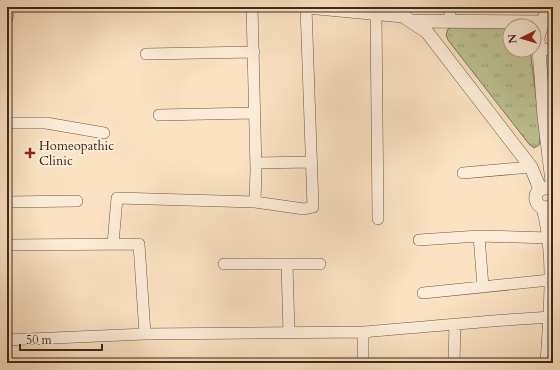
<svg xmlns="http://www.w3.org/2000/svg" width="560" height="370" font-family="Cardo,serif">
<style>
.grass{fill:url(#grass-tufts);stroke:#7e7657}
.lines{fill:none;stroke-linecap:round;stroke-linejoin:round}
.minor-casing{stroke:#6c5644;stroke-width:12}
.tertiary-casing{stroke:#6c5644;stroke-width:14}
.minor{stroke:#fcecd7;stroke-width:11}
.tertiary{stroke:#fcecd7;stroke-width:13}
.poi-dot{fill:#8f2418;stroke:#fcecd7;stroke-width:1.5}
.labels{text-anchor:middle;dominant-baseline:central;stroke-width:4;stroke-linejoin:round;paint-order:stroke}
.poi-label{font-size:13px;fill:#3d281a;stroke:#fcecd7;text-anchor:start}
</style>
<defs>
<pattern id="grass-tufts" width="24" height="20" patternUnits="userSpaceOnUse"><rect width="24" height="20" fill="#bec394"/><path d="M3 7l-1-3M5 7V3M7 7l1-3M15 17l-1-3M17 17v-4M19 17l1-3" fill="none" stroke="#9c9e78"/></pattern>
</defs>
<rect width="100%" height="100%" fill="#fae2c2"/>
<filter id="stains"><feTurbulence type="fractalNoise" baseFrequency=".005" numOctaves="4"/><feColorMatrix values="0 0 0 0 .2 0 0 0 0 .09 0 0 0 0 .02 0 0 0 .5 -.17"/></filter>
<radialGradient id="worn" r=".72"><stop offset=".6" stop-color="#630" stop-opacity="0"/><stop offset="1" stop-color="#630" stop-opacity=".3"/></radialGradient>
<path class="grass" d="M 454,26 L 510,27 L 510,50 L 530,50 L 541,133 L 539,145 L 534,148 L 529,144 L 448,40 L 446,35 L 448,29 Z"/>
<g class="lines">
<g class="minor-casing">
<path id="minor" d="M 450,7 L 450,21
M 376,13 L 378,219
M 7,19 L 9,7
M 539,50 L 553,49
M 146,54 L 254,52
M 159,115 L 255,113
M 7,123 L 46,123 L 104,133
M 256,163 L 310,162
M 463,173 L 531,167
M 7,202 L 77,201
M 255,202 L 304,209 L 313,207 L 306,7
M 479,236 L 483,287
M 419,240 L 479,236 L 550,238
M 113,244 L 117,198 L 255,202 L 256,170 L 252,7
M 7,245 L 139,244 L 145,334
M 224,264 L 320,264
M 287,264 L 289,332
M 423,293 L 550,280
M 363,332 C 427,327 490,320 553,317
M 7,340 L 145,334 L 363,332 L 363,363
M 454,363 L 455,324"/>
</g>
<g class="tertiary-casing">
<path id="tertiary" d="M 307,7 L 403,16 L 427,32 L 531,167 L 540,189
M 548,7 L 538,37 L 544,116 L 553,190
M 411,21 L 543,22
M 548,188 C 527,187 536,217 553,205
M 543,208 C 556,255 550,314 547,363"/>
</g>
<use href="#minor" class="minor"/>
<use href="#tertiary" class="tertiary"/>
</g>
<path class="poi-dot" d="M28 147h4v4h4v4h-4v4h-4v-4h-4v-4h4z"/>
<g class="labels">
<g class="poi-label">
<text x="39" y="146">Homeopathic<tspan x="39" dy="15">Clinic</tspan></text>
</g>
</g>
<rect width="560" height="370" fill="none" stroke="#fae2c2" stroke-width="24"/>
<rect x="8" y="8" width="544" height="354" fill="none" stroke="#3d281a" stroke-width="2"/>
<rect x="12" y="12" width="536" height="346" fill="none" stroke="#3d281a"/>
<g transform="translate(522 38) rotate(265)"><circle r="19" fill="#fcecd7" stroke="#b09e8b"/>
<path d="M0-3L7 15L0 10L-7 15Z" fill="#8f2418"/>
<text y="-6" font-size="11" font-weight="bold" text-anchor="middle" fill="#3d281a">N</text>
</g>
<path d="M20 344v6h82v-6" fill="none" stroke="#3d281a" stroke-width="2"/>
<text x="26" y="344" font-size="12" fill="#3d281a" stroke="#fcecd7" stroke-width="3" paint-order="stroke">50 m</text>
<rect width="100%" height="100%" filter="url(#stains)"/>
<rect width="100%" height="100%" fill="url(#worn)"/>
</svg>
